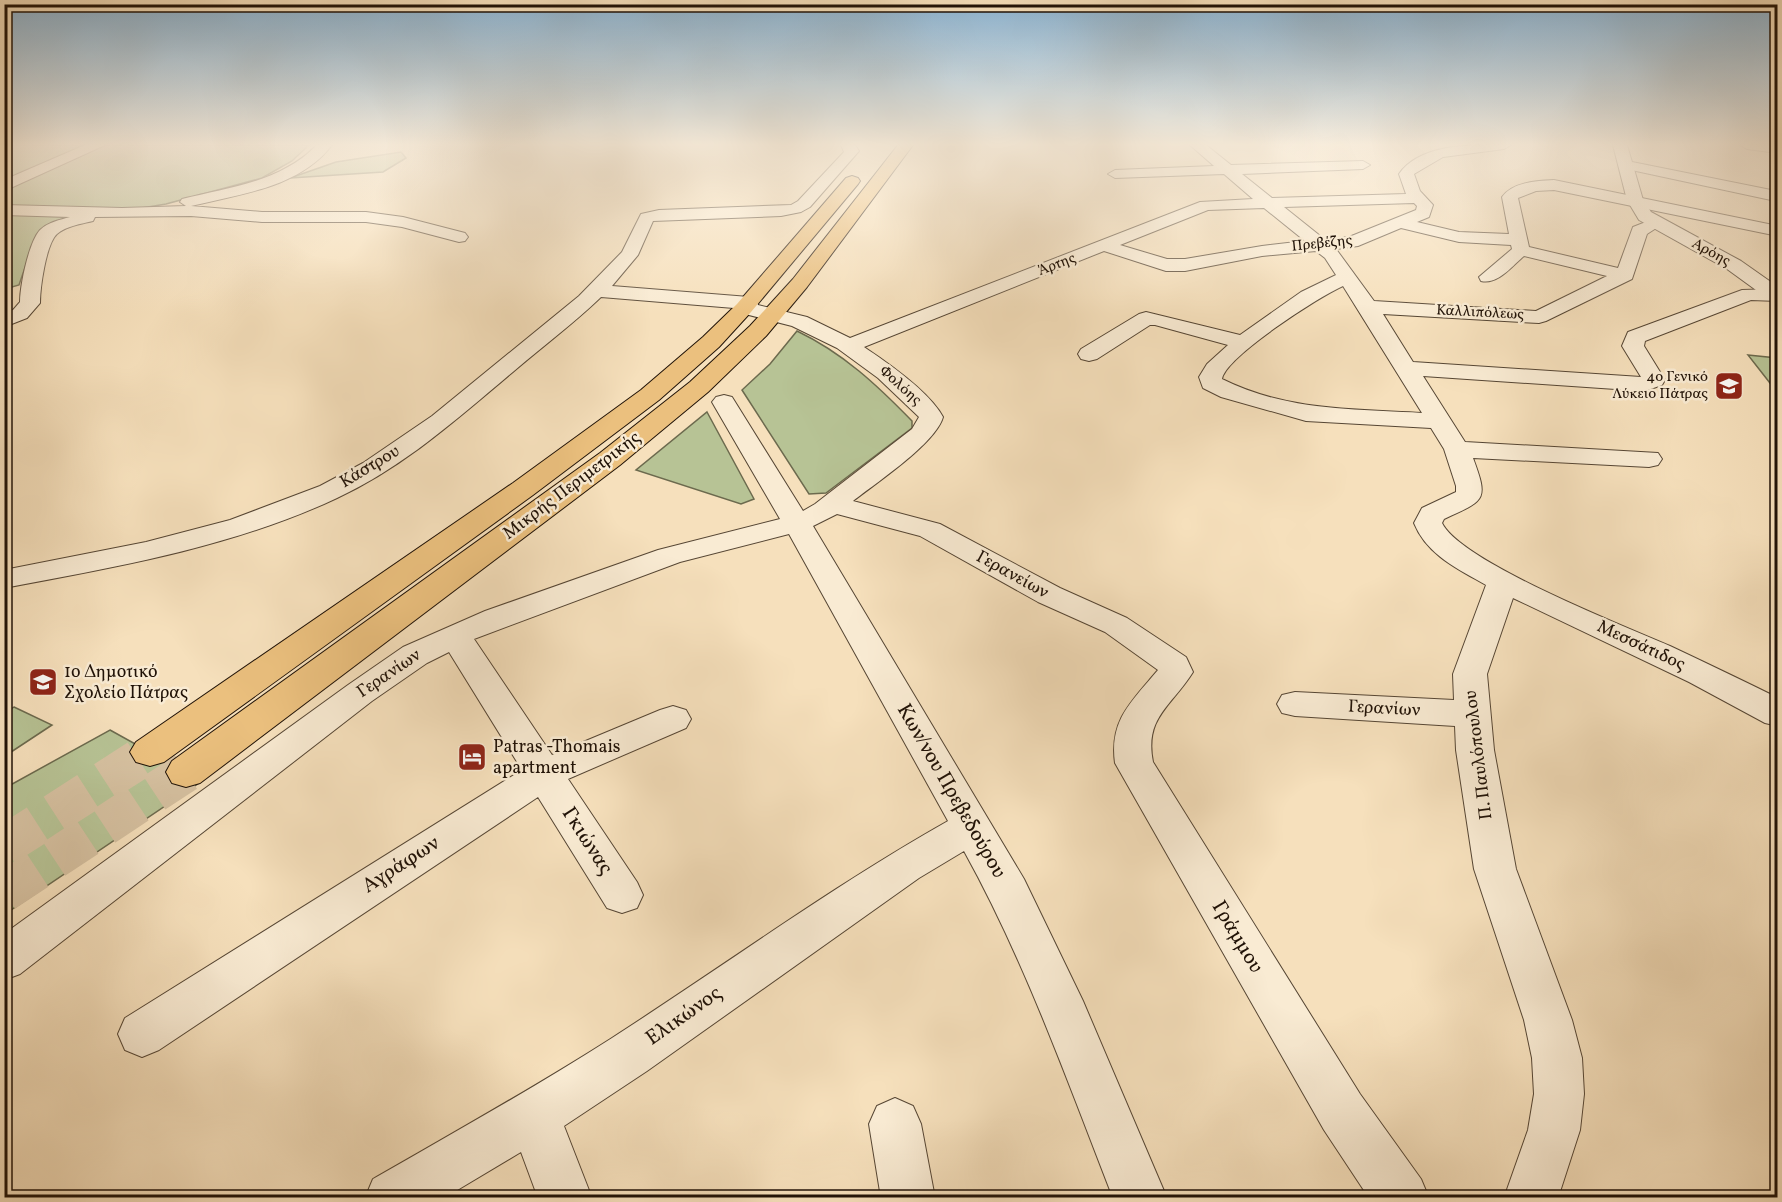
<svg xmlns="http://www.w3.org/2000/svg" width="1782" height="1202" font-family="Vollkorn,serif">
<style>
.green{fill:#b7c395;stroke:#6c6a4e;stroke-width:1.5}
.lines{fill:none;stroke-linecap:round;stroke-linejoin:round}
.primary-tunnel{stroke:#d6c1a1;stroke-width:40;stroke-dasharray:40 20;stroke-linecap:butt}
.minor-casing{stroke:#564634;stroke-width:2}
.tertiary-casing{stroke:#564634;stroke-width:2}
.primary-casing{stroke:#201207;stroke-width:2}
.minor{fill:#f9ebd3;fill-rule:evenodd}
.tertiary{fill:#f9ebd3;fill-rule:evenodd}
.primary{fill:#ebc07e;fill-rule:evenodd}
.labels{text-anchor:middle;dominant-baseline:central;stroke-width:5;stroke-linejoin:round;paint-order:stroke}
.far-street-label{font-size:15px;fill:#201207;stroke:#f9ebd3}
.far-poi-label{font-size:15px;fill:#201207;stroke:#f9ebd3;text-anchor:end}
.street-label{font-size:18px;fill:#201207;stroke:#f9ebd3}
.poi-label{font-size:18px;fill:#201207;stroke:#f9ebd3;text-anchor:start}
.near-street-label{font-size:21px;fill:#201207;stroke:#f9ebd3}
</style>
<rect width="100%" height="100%" fill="#f6e0bc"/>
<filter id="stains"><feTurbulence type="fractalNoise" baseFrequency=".00333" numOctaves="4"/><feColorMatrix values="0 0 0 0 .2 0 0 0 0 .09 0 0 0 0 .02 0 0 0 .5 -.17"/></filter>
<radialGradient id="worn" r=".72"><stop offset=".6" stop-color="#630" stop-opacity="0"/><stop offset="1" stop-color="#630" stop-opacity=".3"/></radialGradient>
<path class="green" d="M 5,145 L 309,145 L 292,161 L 262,178 L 166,204 L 70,220 L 31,250 L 19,285 L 5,289 Z
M 401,152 L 406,158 L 383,172 L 290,178 L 336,162 Z
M 797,331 C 843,353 877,385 912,421 L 912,428 L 826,493 L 809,494 L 742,390 L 770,364 Z
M 1748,355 L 1777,358 L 1777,392 Z
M 707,412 L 754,499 L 741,504 L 636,470 Z
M 14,707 L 52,725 L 5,756 L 5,713 Z
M 110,730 L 202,781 L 5,914 L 5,788 Z"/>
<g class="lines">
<path class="primary-tunnel" d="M 4,846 L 150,752
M 4,892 L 186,772"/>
<g class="minor-casing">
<path id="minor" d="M 85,145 L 105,145 L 4,191 L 4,180 Z
M 317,145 L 332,145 C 299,188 240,194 191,206 L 262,212 L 366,212 L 403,217 L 465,233 L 468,237 L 465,241 L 459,242 L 402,227 L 366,222 L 262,222 L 191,216 L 95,217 L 93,221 C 81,224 66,226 57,234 C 46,244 40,288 40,303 L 27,318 L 4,327 L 4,313 L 13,310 L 20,302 C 20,285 29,242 40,230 C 48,222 60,220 70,217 L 4,215 L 4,205 L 122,208 L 186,206 L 180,202 L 182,199 C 230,187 281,182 317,145 Z
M 841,145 L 855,145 L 859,151 L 810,207 L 801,212 L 781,216 L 653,221 L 638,255 L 612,286 L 749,297 L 756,299 L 758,305 L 807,317 L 850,338 L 1200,202 L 1253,199 L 1224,174 L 1115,178 L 1108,174 L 1115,170 L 1214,166 L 1190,145 L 1206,145 L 1231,165 L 1363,161 L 1370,165 L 1363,169 L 1242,174 L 1272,198 L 1406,194 L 1399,174 C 1421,142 1476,145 1511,145 L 1504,149 L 1443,157 L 1414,174 L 1420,191 L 1433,205 L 1429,217 L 1417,222 L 1459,232 L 1509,234 L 1502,197 C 1513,182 1536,181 1554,180 L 1778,226 L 1778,236 L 1554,190 L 1536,191 L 1518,198 L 1529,247 L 1618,268 L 1633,227 L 1656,218 L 1664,223 L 1647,234 L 1632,279 L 1546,321 L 1539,323 L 1383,314 L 1413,362 L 1641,377 L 1622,346 L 1628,332 L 1742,290 L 1778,289 L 1778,301 L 1751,300 L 1645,341 L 1644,346 L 1665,380 L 1662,385 L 1645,391 L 1423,376 L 1465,442 L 1658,453 L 1662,459 L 1658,465 L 1649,467 L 1473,458 C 1489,501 1485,500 1444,519 L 1442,523 C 1461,562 1624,626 1670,646 C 1706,663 1742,680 1778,698 L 1778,726 L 1765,723 L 1689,682 L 1513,598 L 1487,674 L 1494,750 L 1516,869 L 1572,1020 L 1582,1058 L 1584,1094 L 1580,1130 L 1558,1198 L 1504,1198 L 1528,1130 L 1534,1094 L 1532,1058 L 1524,1020 L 1474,869 L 1456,750 L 1455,726 L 1295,716 L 1282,713 L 1277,704 L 1282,695 L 1295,692 L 1454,700 L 1453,674 L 1486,585 C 1458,569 1427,555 1414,523 L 1422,508 L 1456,492 L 1456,486 L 1444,449 L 1431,428 L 1306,421 L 1221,397 L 1203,388 L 1199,377 L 1207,364 L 1228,345 L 1155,325 L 1150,325 L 1097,359 L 1089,361 L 1081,359 L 1078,354 L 1081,349 L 1139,314 L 1146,312 L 1240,335 L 1301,292 L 1336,275 L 1325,258 L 1316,251 L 1262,256 L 1185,271 L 1166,271 L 1104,251 L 864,347 C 888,363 930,392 943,417 C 936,443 876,483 853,501 L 940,524 L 1060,588 L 1127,618 L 1186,657 L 1193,672 C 1172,706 1144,717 1153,762 L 1360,1094 L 1421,1179 L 1429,1198 L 1369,1198 L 1324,1130 L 1115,763 C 1109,720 1132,701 1158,670 L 1105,632 L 1038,602 L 920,536 L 837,514 L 813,526 L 1024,879 L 1083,1001 L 1167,1198 L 1113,1198 C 1067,1080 1025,961 964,851 L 919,878 L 647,1071 L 564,1126 L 592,1198 L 538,1198 L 521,1152 L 444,1198 L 365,1198 L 373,1179 C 453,1133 534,1088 612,1038 C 724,966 831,887 948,821 L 789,534 L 680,562 L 474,639 L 552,755 L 660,710 L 673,706 L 686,710 L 691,719 L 686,728 L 568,779 L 637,882 L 643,895 L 637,908 L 622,913 L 607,908 L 538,797 L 159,1050 L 142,1057 L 125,1050 L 118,1034 L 125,1018 L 522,770 L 449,652 L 427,663 L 372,701 L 20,974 L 4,980 L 4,934 L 348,685 L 403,647 L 485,611 L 658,550 L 780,519 L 712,402 L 716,397 L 724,395 L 732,397 L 803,511 L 815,504 L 912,429 L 919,417 L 878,378 L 837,348 L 792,326 L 737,312 L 734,308 L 601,297 C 573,324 543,346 514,371 C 458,418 404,467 337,498 C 233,547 117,567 4,588 L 4,570 L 146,542 L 230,520 L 320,486 L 363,463 L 432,416 L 579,296 L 622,252 L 641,214 L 659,210 L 791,205 L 798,201 L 844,152 ZM 1414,203 L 1417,206 L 1416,210 L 1349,237 L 1324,239 L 1284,207 ZM 1264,208 L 1305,241 L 1262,246 L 1185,259 L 1167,259 L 1120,245 L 1208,210 ZM 1401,228 L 1459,242 L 1511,245 L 1512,249 L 1479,277 L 1481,281 C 1498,285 1512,266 1524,256 L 1607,276 L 1536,311 L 1374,301 L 1336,249 L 1358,246 ZM 1343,286 L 1422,413 C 1353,409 1286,411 1222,379 C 1225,357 1320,296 1343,286 Z
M 1740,145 L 1778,145 L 1778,153 L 1747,149 Z
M 1627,161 L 1771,190 L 1777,192 L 1778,197 L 1771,200 L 1622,168 L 1620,165 L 1622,162 Z
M 895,1098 L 913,1106 L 921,1124 L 935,1198 L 881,1198 L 869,1124 L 877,1106 Z"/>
</g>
<g class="tertiary-casing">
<path id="tertiary" d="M 1613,145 L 1627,145 L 1643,200 L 1651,212 L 1741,261 L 1778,287 L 1778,303 L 1771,301 L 1727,269 L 1639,220 L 1627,200 Z"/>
</g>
<g class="primary-casing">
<path id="primary" d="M 898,145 L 913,145 L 807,287 L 766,336 L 708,392 L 620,465 L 200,783 L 186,787 L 172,783 L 166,772 L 172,761 L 600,453 L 690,382 L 750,326 L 793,279 Z
M 852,176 L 858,178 L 860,181 L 858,184 L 751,312 L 719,347 L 659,400 L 533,495 L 164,762 L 150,766 L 136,762 L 130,752 L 136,742 L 513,483 L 641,390 L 703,337 L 737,304 L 846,178 Z"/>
</g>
<use href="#minor" class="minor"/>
<use href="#tertiary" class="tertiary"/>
<use href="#primary" class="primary"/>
</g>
<linearGradient id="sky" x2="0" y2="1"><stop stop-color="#8cb6d6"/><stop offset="0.46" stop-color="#fbf1e1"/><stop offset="1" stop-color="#fbf1e1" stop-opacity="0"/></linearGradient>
<rect width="1782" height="314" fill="url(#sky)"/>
<defs>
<g id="school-square" transform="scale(1.5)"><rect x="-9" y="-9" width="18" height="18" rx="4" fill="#8f2418" stroke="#f9ebd3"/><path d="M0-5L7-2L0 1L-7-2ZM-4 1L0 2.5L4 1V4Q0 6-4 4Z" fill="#fff"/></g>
<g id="hotel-square" transform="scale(1.5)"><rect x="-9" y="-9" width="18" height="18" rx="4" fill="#8f2418" stroke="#f9ebd3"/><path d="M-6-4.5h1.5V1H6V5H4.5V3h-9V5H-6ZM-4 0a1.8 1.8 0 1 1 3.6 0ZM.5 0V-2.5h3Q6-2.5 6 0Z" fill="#fff"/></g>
</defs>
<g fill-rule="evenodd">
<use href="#school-square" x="1729" y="386"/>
<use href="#school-square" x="43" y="682"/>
<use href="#hotel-square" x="472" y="757"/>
</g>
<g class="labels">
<g class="far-street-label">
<text transform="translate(1322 244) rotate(-6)">Πρεβέζης</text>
<text transform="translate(1711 253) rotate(29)">Αρόης</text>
<text transform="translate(1057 265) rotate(-21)">Άρτης</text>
<text transform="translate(1480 313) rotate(3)">Καλλιπόλεως</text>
<text transform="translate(900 386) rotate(42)">Φολόης</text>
</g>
<g class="far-poi-label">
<text x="1708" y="377">4ο Γενικό<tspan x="1708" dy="17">Λύκειο Πάτρας</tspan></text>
</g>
<g class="street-label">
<text transform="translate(370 467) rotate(-31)">Κάστρου</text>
<text transform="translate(572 486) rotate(-37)">Μικρής Περιμετρικής</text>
<text transform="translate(1012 575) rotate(29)">Γερανείων</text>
<text transform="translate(1641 646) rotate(25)">Μεσσάτιδος</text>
<text transform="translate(389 674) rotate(-34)">Γερανίων</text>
<text transform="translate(1384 709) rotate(3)">Γερανίων</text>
<text transform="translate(1479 755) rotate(-97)">Π. Παυλόπουλου</text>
</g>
<g class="poi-label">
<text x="64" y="672">1ο Δημοτικό<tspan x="64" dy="21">Σχολείο Πάτρας</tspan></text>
<text x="493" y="747">Patras -Thomais<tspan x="493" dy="21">apartment</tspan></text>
</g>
<g class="near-street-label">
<text transform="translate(951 791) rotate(60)">Κων/νου Πρεβεδούρου</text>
<text transform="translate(587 841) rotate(57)">Γκιώνας</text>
<text transform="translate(401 865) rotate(-33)">Αγράφων</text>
<text transform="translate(1237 937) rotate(59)">Γράμμου</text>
<text transform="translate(684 1016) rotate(-35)">Ελικώνος</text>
</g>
</g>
<rect width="1782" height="1202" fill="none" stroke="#f6e0bc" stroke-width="24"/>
<rect x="6" y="6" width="1770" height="1190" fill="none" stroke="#201207" stroke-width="3"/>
<rect x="12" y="12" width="1758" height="1178" fill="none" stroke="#201207" stroke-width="1.5"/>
<rect width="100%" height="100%" filter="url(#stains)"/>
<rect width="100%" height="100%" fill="url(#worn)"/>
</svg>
